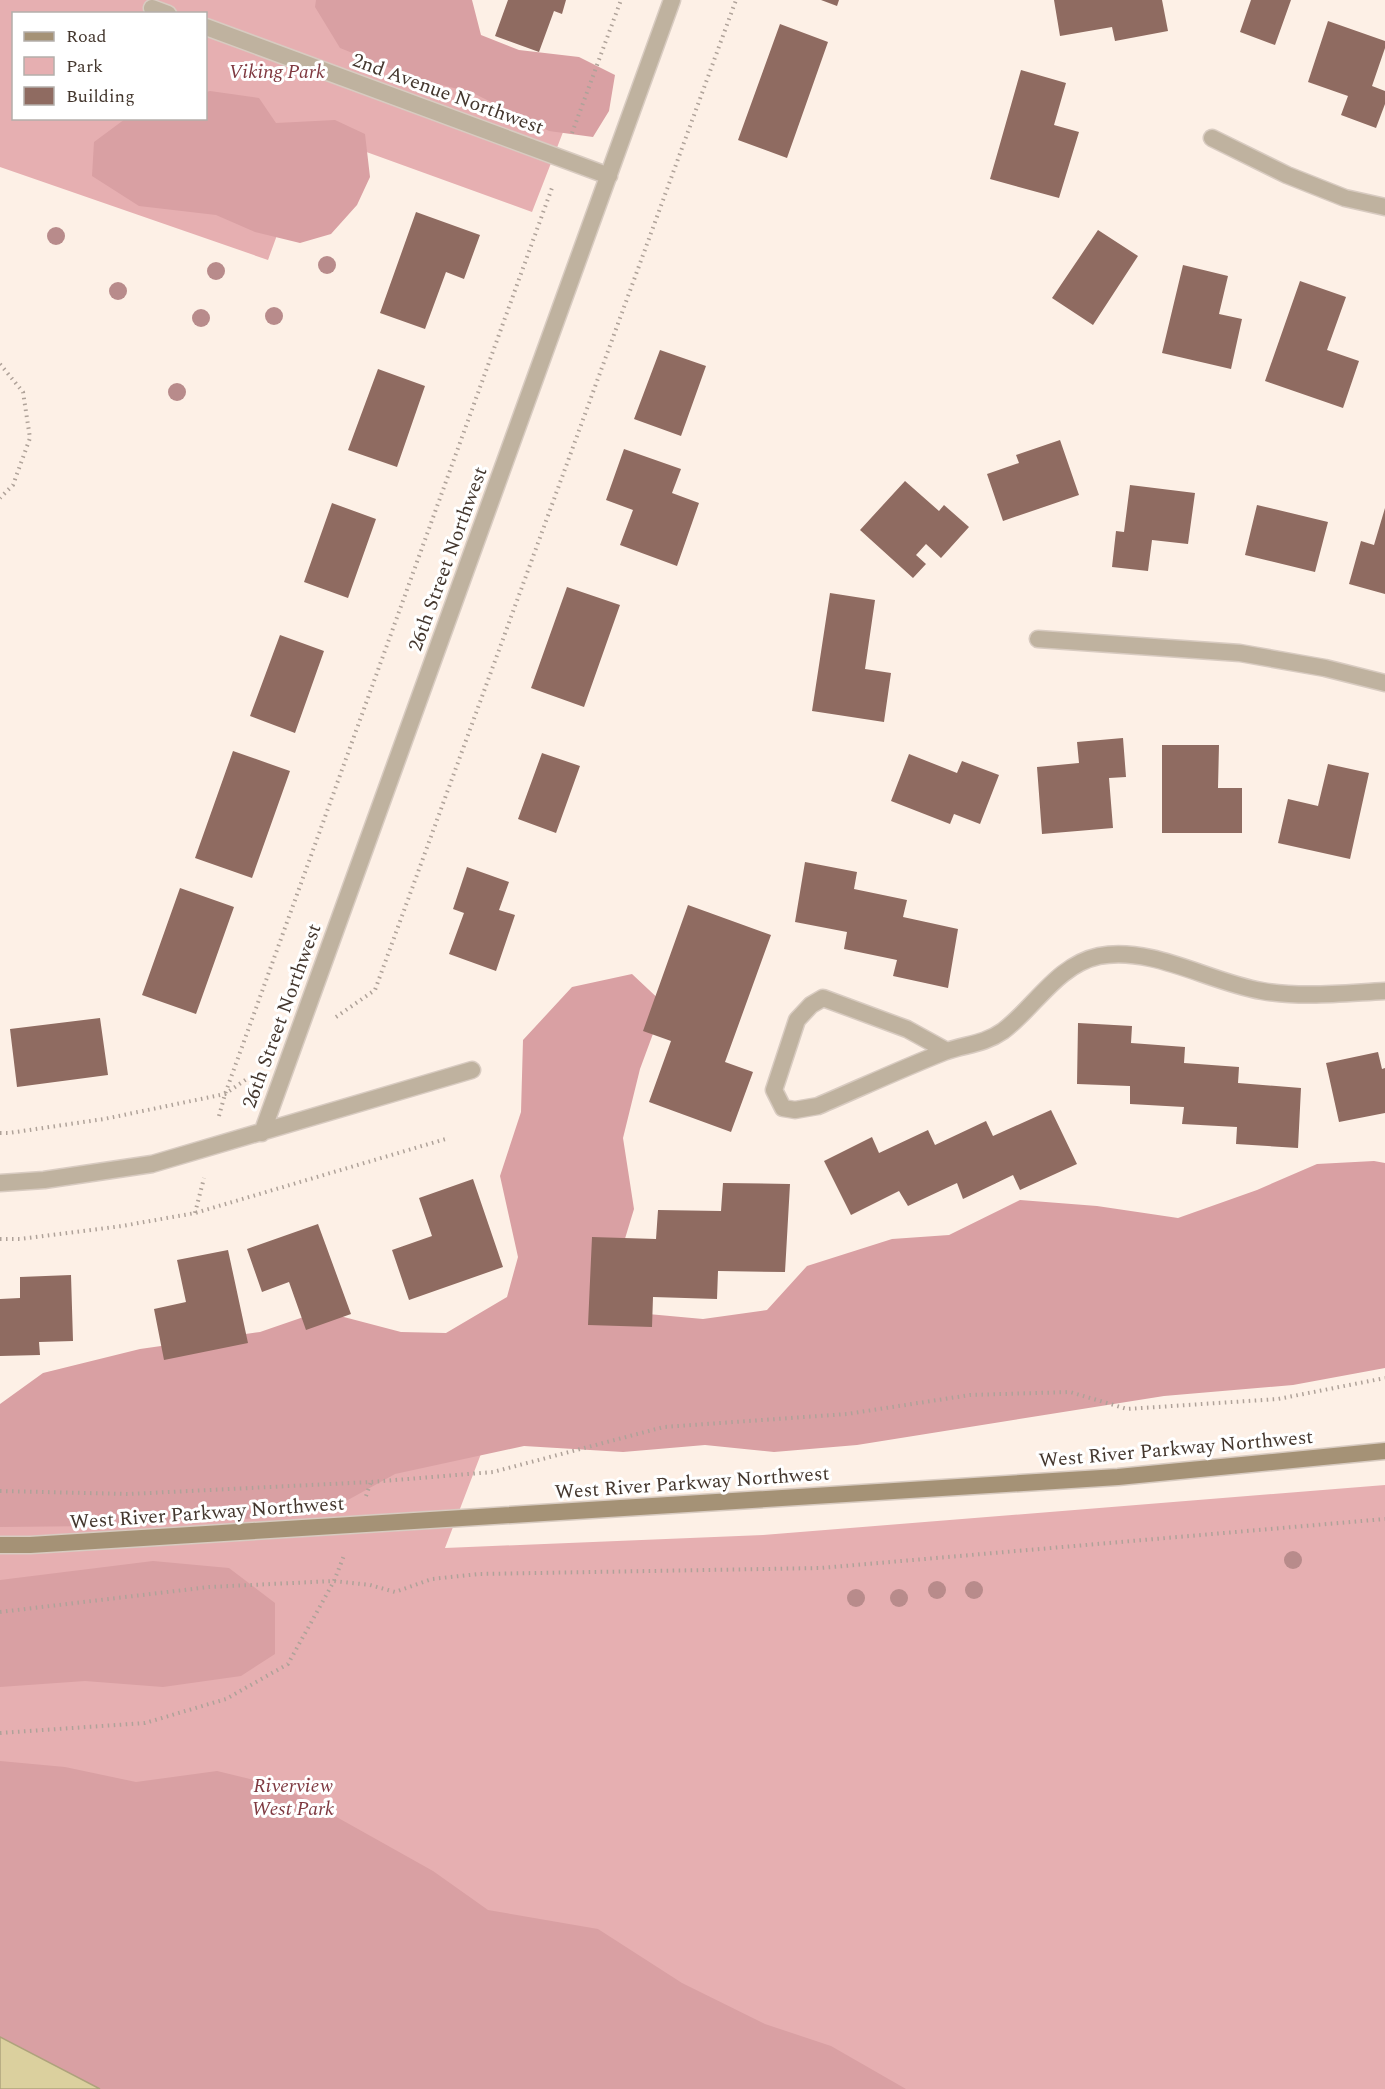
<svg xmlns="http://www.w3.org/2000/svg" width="1385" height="2089" font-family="Spectral,serif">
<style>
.green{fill:#e6afb1;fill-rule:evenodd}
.forest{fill:#d9a0a3}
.water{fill:#dbd09e;stroke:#aea27c;stroke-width:1.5}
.building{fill:#8f6b61}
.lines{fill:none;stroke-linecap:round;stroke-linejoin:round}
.minor-casing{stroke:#d8cbc1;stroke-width:19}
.secondary-casing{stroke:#d8cbc1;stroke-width:19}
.path{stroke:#afa299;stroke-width:4;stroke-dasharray:1.5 4.5;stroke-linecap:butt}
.minor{stroke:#bfb29f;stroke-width:16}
.secondary{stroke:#a59276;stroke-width:16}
.tree{fill:#b88b8b}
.labels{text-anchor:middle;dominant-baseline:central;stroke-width:6;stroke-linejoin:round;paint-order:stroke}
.park-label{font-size:20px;font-style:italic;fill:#7f3940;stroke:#fff}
.street-label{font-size:20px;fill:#44372e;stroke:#fff}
</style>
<rect width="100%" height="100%" fill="#fdf0e6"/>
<path class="green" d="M 0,0 L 367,0 L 572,109 L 532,212 L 314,133 L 268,260 L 0,167 ZM 14,14 L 206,14 L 206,118 L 14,118 Z
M 497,1412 L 445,1548 L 763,1535 L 1385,1485 L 1385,2089 L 0,2089 L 0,1447 Z"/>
<path class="forest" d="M 316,0 L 472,0 L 481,35 L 519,50 L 579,57 L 615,75 L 609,111 L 593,137 L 549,131 L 473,93 L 415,78 L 340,48 L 315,7 Z
M 210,91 L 259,98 L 276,123 L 335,120 L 365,134 L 370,177 L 357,205 L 331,234 L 300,243 L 255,232 L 216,215 L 139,206 L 92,176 L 94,142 L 125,119 L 206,118 L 206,92 Z
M 632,974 L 664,1004 L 640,1069 L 623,1138 L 634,1209 L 610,1288 L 626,1312 L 703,1319 L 767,1310 L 807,1266 L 892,1239 L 949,1235 L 1020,1200 L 1097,1206 L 1178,1218 L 1257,1190 L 1317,1164 L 1374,1161 L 1385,1163 L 1385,1368 L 1293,1385 L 1164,1396 L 857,1445 L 774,1452 L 705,1445 L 623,1452 L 524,1446 L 395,1474 L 337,1506 L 261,1518 L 101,1526 L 0,1527 L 0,1404 L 43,1373 L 140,1349 L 260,1332 L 321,1311 L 401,1332 L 446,1333 L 507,1297 L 518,1257 L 500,1176 L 521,1112 L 523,1040 L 572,987 Z
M 153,1561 L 229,1568 L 275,1603 L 275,1654 L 241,1676 L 163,1687 L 85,1681 L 0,1687 L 0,1580 Z
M 0,1761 L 65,1767 L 136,1782 L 217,1771 L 283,1787 L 433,1871 L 488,1910 L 598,1929 L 682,1983 L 765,2024 L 831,2046 L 906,2089 L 77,2089 L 0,2053 Z"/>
<path class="water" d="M 0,2037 L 100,2089 L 0,2089 Z"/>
<path class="building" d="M 508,0 L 566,0 L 562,14 L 554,11 L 539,52 L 495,36 Z
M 821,0 L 839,0 L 837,6 Z
M 1054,0 L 1162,0 L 1168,31 L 1115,41 L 1112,27 L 1060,36 Z
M 1251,0 L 1291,0 L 1275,45 L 1240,32 Z
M 1328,21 L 1385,41 L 1385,48 L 1372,86 L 1385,91 L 1385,104 L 1376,128 L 1341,115 L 1348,96 L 1308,82 Z
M 780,24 L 828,42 L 787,158 L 738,140 Z
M 1021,70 L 1066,83 L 1054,125 L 1079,132 L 1059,198 L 990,179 Z
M 416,212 L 480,235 L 464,279 L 446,272 L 425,329 L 380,313 Z
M 1098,230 L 1138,256 L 1093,325 L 1052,298 Z
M 1183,265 L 1228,276 L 1219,314 L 1242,319 L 1231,369 L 1162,353 Z
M 1300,281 L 1346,297 L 1327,350 L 1359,361 L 1343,408 L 1265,381 Z
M 660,350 L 706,366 L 681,436 L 634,419 Z
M 378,369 L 425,386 L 397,467 L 348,450 Z
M 1060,440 L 1079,495 L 1003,521 L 987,474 L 1019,463 L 1016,455 Z
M 624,449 L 681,469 L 672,493 L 699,503 L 677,566 L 620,545 L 633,510 L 606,500 Z
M 905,481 L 939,511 L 944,505 L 969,527 L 941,558 L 926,544 L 916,555 L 926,564 L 913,578 L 860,530 Z
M 1130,485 L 1195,493 L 1188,544 L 1152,540 L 1148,571 L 1112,567 L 1116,531 L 1124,532 Z
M 332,503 L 376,519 L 348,598 L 304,582 Z
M 1257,505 L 1328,522 L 1315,572 L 1245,555 Z
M 1385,508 L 1385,594 L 1349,584 L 1361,541 L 1374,545 Z
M 567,587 L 620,605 L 584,707 L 531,688 Z
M 830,593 L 875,600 L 865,669 L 891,673 L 884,722 L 812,711 Z
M 280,635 L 324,651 L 295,733 L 250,716 Z
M 1123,738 L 1126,777 L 1109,778 L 1113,828 L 1042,834 L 1037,767 L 1079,763 L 1077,742 Z
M 1162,745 L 1219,745 L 1218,788 L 1242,788 L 1242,833 L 1162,833 Z
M 233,751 L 290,771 L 252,878 L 195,858 Z
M 542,753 L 580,766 L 556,833 L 518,819 Z
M 909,754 L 957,773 L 962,761 L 999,775 L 980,824 L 954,814 L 950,824 L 891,801 Z
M 1328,764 L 1369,773 L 1350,859 L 1278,843 L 1288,799 L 1318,806 Z
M 805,862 L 857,872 L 854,889 L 907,900 L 903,917 L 958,929 L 948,988 L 893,976 L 897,960 L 844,949 L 847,932 L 795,922 Z
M 467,867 L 509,882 L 499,910 L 515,915 L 496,971 L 449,954 L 464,913 L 453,909 Z
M 180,888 L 234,907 L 196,1014 L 142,995 Z
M 688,905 L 771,935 L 725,1062 L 753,1072 L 731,1132 L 649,1102 L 671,1041 L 643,1031 Z
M 100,1018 L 108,1075 L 17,1087 L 10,1029 Z
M 1078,1023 L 1132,1026 L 1131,1043 L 1185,1047 L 1184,1063 L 1239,1067 L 1238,1083 L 1301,1088 L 1298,1148 L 1236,1144 L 1237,1127 L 1182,1124 L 1184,1107 L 1130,1104 L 1130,1086 L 1077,1084 Z
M 1378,1052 L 1382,1069 L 1385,1068 L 1385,1113 L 1339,1122 L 1326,1063 Z
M 1051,1110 L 1077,1164 L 1020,1190 L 1013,1175 L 963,1199 L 957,1183 L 908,1206 L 899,1191 L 851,1215 L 824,1161 L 872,1137 L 879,1153 L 928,1130 L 935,1145 L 986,1121 L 993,1136 Z
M 473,1179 L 503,1267 L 409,1300 L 392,1250 L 432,1236 L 419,1198 Z
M 723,1183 L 790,1184 L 785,1272 L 718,1271 L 717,1299 L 653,1297 L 652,1327 L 588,1325 L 592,1237 L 656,1239 L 658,1210 L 721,1211 Z
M 318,1224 L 351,1314 L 306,1330 L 289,1282 L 262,1292 L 247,1249 Z
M 228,1250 L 248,1343 L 164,1360 L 154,1309 L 186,1302 L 177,1260 Z
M 71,1275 L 73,1341 L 39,1342 L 40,1355 L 0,1356 L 0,1299 L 20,1298 L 20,1277 Z"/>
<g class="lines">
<g class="minor-casing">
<path id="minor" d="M 152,8 L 168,14
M 206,27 L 609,176
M 1212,138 L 1287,175 L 1345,198 L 1385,207
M 1038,639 L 1240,653 L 1325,668 L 1385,683
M 947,1051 L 907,1029 L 823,998 L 811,1005 L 797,1020 L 774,1090 L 783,1108 L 795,1110 L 818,1106 C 860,1088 901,1069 944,1052 C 965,1044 983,1045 1003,1031 C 1035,1007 1057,965 1099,956 C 1153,946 1209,982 1262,991 C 1302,998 1345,993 1385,991
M 262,1133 L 672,0
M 0,1183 L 44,1180 L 152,1164 L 472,1070"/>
</g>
<g class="secondary-casing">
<path id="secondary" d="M 0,1545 L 30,1545 L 1118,1477 L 1385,1451"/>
</g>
<path class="path" d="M 572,133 L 621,0
M 0,364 L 23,392 L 30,438 L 13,485 L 0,498
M 336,1017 L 375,990 L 736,0
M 219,1116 L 225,1094 L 553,185
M 0,1133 L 9,1133 L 104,1119 L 225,1094 L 251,1076
M 195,1213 L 204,1178
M 0,1239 L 20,1239 L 122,1226 L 195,1213 L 449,1138
M 0,1491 L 129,1494 L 371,1482 L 493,1472 L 664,1427 L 847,1414 L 970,1395 L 1070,1392 L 1127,1409 L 1278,1399 L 1385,1378
M 366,1496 L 371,1482
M 0,1612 L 209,1587 L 334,1581 L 370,1585 L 395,1592 L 432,1579 L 479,1574 L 821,1568 L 1385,1519
M 0,1733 L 145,1723 L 226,1699 L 288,1664 L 334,1581 L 345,1553"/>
<use href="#minor" class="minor"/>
<use href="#secondary" class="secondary"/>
</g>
<g class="tree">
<circle cx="56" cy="236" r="9"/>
<circle cx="327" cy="265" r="9"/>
<circle cx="216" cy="271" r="9"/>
<circle cx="118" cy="291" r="9"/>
<circle cx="274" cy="316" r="9"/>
<circle cx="201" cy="318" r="9"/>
<circle cx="177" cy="392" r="9"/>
<circle cx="1293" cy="1560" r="9"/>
<circle cx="937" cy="1590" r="9"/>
<circle cx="974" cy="1590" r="9"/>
<circle cx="856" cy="1598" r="9"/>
<circle cx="899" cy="1598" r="9"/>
</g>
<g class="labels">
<g class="park-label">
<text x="277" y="72">Viking Park</text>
<text x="293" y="1786">Riverview<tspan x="293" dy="23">West Park</tspan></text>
</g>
<g class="street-label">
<text transform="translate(448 94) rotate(20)">2nd Avenue Northwest</text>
<text transform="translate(448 559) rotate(-70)">26th Street Northwest</text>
<text transform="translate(282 1016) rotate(-70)">26th Street Northwest</text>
<text transform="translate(1176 1449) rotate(-5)">West River Parkway Northwest</text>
<text transform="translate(692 1483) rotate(-4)">West River Parkway Northwest</text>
<text transform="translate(207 1513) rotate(-4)">West River Parkway Northwest</text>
</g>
</g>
<rect x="12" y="12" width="195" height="108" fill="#ffffff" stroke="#b4afab" stroke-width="1.5"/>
<rect x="24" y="32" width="30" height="9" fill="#a59276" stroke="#b4afab" stroke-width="1.5"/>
<text x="66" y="42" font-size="18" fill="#44372e">Road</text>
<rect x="24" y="57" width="30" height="18" fill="#e6afb1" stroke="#b4afab" stroke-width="1.5"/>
<text x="66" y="72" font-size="18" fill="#44372e">Park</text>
<rect x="24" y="87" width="30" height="18" fill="#8f6b61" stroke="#b4afab" stroke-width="1.5"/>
<text x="66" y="102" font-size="18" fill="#44372e">Building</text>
</svg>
